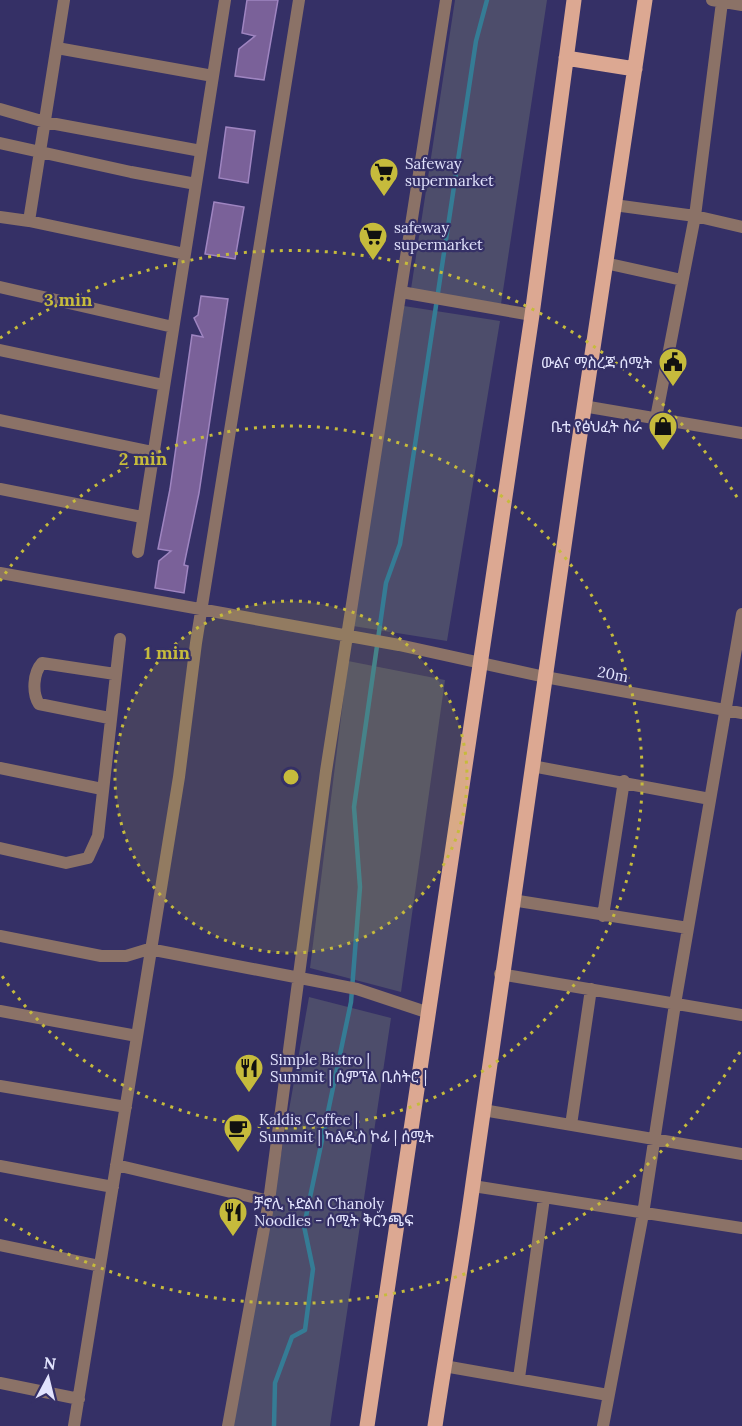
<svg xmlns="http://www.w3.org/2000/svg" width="742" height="1426" font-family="Lora,'Noto Sans Ethiopic',serif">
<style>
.green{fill:#4d4d6b}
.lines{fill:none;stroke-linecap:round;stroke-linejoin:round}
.stream{stroke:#357c95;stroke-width:4.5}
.building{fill:#7a6199;stroke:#9f85c1;stroke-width:1.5}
.street{stroke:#8b7267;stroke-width:12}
.primary{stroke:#dca892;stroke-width:15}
.ring{fill:none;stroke:#c6bb3c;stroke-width:3;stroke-dasharray:3 6}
.labels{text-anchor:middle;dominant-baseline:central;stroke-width:4.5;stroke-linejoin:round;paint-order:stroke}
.poi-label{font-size:15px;fill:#e2e3fd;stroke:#353066;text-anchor:start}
.street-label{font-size:15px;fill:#e2e3fd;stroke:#353066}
.centre{fill:#c6bb3c;stroke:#353066;stroke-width:3}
.ring-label{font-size:18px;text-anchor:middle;font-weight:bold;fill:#c6bb3c;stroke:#353066;stroke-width:4.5;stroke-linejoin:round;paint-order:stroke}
</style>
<rect width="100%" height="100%" fill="#353066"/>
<path class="green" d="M 455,0 L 547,0 L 501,304 L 411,289 Z
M 404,306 L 500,321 L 447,641 L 353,626 Z
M 348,661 L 445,680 L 401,992 L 310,968 Z
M 309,997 L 391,1018 L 330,1426 L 233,1426 Z"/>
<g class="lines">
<path class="stream" d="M 274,1426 L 275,1383 L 292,1337 L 305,1330 L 313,1269 L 304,1226 L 351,1002 L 360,887 L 354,807 L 386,583 L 400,544 L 476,41 L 487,0"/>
</g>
<path class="building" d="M 247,0 L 278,0 L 264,80 L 235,76 L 239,49 L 255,36 L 242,33 Z
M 226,127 L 255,131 L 248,183 L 219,178 Z
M 214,202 L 244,207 L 235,259 L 205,254 Z
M 201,296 L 228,299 L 199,493 L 184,565 L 188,566 L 184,593 L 155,588 L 159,561 L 171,551 L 158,549 L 170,489 L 192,335 L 203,337 L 194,318 L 198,315 Z"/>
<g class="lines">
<path class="street" d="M 712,0 L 742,5
M 57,48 L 213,76
M 0,109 L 45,122 L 201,151
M 0,143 L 131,172 L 196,184
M 614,205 L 695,216 L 742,227
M 0,217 L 29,221 L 64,0
M 29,221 L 185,254
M 605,263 L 682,280
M 0,287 L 173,327
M 401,292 L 532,315
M 0,350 L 164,385
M 583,406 L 742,433
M 656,418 L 695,216 L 722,2
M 0,420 L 153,452
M 0,489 L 142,517
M 138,552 L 225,0
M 0,573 L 399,645 L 545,677 L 742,713
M 109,718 L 39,704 C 32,693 33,673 42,663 L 115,674
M 532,766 L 710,799
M 0,768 L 102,789
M 0,848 L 66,863 L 88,858 L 98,836 L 120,639
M 512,900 L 688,928
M 603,916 L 624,781
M 0,936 L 101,956 L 126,956 L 149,949 L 357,989 L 429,1013
M 500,974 L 742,1015
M 0,1011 L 137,1036
M 0,1086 L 126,1107
M 483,1110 L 742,1154
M 571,1125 L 591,989
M 116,1165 L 269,1201
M 0,1166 L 113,1187
M 473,1186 L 742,1228
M 0,1245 L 100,1266
M 444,1366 L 608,1395
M 519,1378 L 544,1198
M 0,1383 L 79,1399
M 74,1426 L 179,777 L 196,643 L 299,0
M 228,1426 L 269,1201 L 326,771 L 446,0
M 603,1426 L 643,1214 L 675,1004 L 742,614"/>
<path class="primary" d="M 566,58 L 635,69
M 367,1426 L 532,315 L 574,0
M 435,1426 C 447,1345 462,1264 473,1183 C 528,788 585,394 645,0"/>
</g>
<circle cx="291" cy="777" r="176" fill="#c6bb3c" fill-opacity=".12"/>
<g class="ring">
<circle cx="291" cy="777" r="176"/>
<path d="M0 581A351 351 0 1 1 0 973"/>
<path d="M740 1052A527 527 0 0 1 0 1216M0 338A527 527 0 0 1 740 502"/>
</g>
<defs>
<g id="supermarket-pin" transform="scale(1.5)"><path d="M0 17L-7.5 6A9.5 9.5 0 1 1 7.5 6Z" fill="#c6bb3c" stroke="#353066"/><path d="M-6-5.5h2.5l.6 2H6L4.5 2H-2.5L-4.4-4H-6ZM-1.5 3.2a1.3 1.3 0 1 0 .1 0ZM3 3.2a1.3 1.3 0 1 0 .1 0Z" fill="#111"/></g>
<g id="civic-pin" transform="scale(1.5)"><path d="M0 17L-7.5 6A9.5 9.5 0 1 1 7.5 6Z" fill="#c6bb3c" stroke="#353066"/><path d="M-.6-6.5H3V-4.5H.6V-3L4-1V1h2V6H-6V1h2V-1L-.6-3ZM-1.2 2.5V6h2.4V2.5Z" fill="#111"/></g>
<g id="shop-pin" transform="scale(1.5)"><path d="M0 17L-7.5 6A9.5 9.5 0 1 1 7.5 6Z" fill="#c6bb3c" stroke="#353066"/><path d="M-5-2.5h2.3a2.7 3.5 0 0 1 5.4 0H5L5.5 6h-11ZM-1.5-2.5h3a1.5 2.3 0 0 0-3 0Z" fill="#111"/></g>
<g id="restaurant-pin" transform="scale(1.5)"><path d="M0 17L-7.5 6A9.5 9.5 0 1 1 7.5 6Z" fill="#c6bb3c" stroke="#353066"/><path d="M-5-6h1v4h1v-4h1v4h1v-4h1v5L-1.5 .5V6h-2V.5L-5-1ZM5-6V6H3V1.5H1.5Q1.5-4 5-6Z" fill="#111"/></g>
<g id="cafe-pin" transform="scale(1.5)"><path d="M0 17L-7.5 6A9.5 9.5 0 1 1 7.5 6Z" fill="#c6bb3c" stroke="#353066"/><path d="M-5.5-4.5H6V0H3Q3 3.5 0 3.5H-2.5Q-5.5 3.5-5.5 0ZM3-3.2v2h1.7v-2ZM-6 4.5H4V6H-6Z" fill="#111"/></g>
</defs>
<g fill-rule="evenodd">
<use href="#supermarket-pin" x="384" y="172"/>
<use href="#supermarket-pin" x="373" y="236"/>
<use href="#civic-pin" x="673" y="362"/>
<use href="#shop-pin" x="663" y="426"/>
<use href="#restaurant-pin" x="249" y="1068"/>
<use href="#cafe-pin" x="238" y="1128"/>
<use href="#restaurant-pin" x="233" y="1212"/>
</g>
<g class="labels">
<g class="poi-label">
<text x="405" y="163">Safeway<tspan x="405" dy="17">supermarket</tspan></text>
<text x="394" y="227">safeway<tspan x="394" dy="17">supermarket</tspan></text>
<text x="652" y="362" text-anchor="end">ውልና ማስረጃ ሰሚት</text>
<text x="642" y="426" text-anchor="end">ቤቲ የፅህፈት ስራ</text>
<text x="270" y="1059">Simple Bistro |<tspan x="270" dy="17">Summit | ሲምፕል ቢስትሮ |</tspan></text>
<text x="259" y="1119">Kaldis Coffee |<tspan x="259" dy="17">Summit | ካልዲስ ኮፊ | ሰሚት</tspan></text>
<text x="254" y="1203">ቻኖሊ ኑድልስ Chanoly<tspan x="254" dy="17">Noodles - ሰሚት ቅርንጫፍ</tspan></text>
</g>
<g class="street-label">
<text transform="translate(613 674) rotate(11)">20m</text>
</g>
</g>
<circle cx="291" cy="777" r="9" class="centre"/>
<g class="ring-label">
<text x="68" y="306">3 min</text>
<text x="143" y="465">2 min</text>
<text x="167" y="659">1 min</text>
</g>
<g transform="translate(48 1378) rotate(7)" stroke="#353066" stroke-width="4.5" paint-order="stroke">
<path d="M0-4.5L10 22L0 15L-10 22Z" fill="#e2e3fd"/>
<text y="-9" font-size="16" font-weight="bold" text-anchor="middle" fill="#e2e3fd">N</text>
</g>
</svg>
